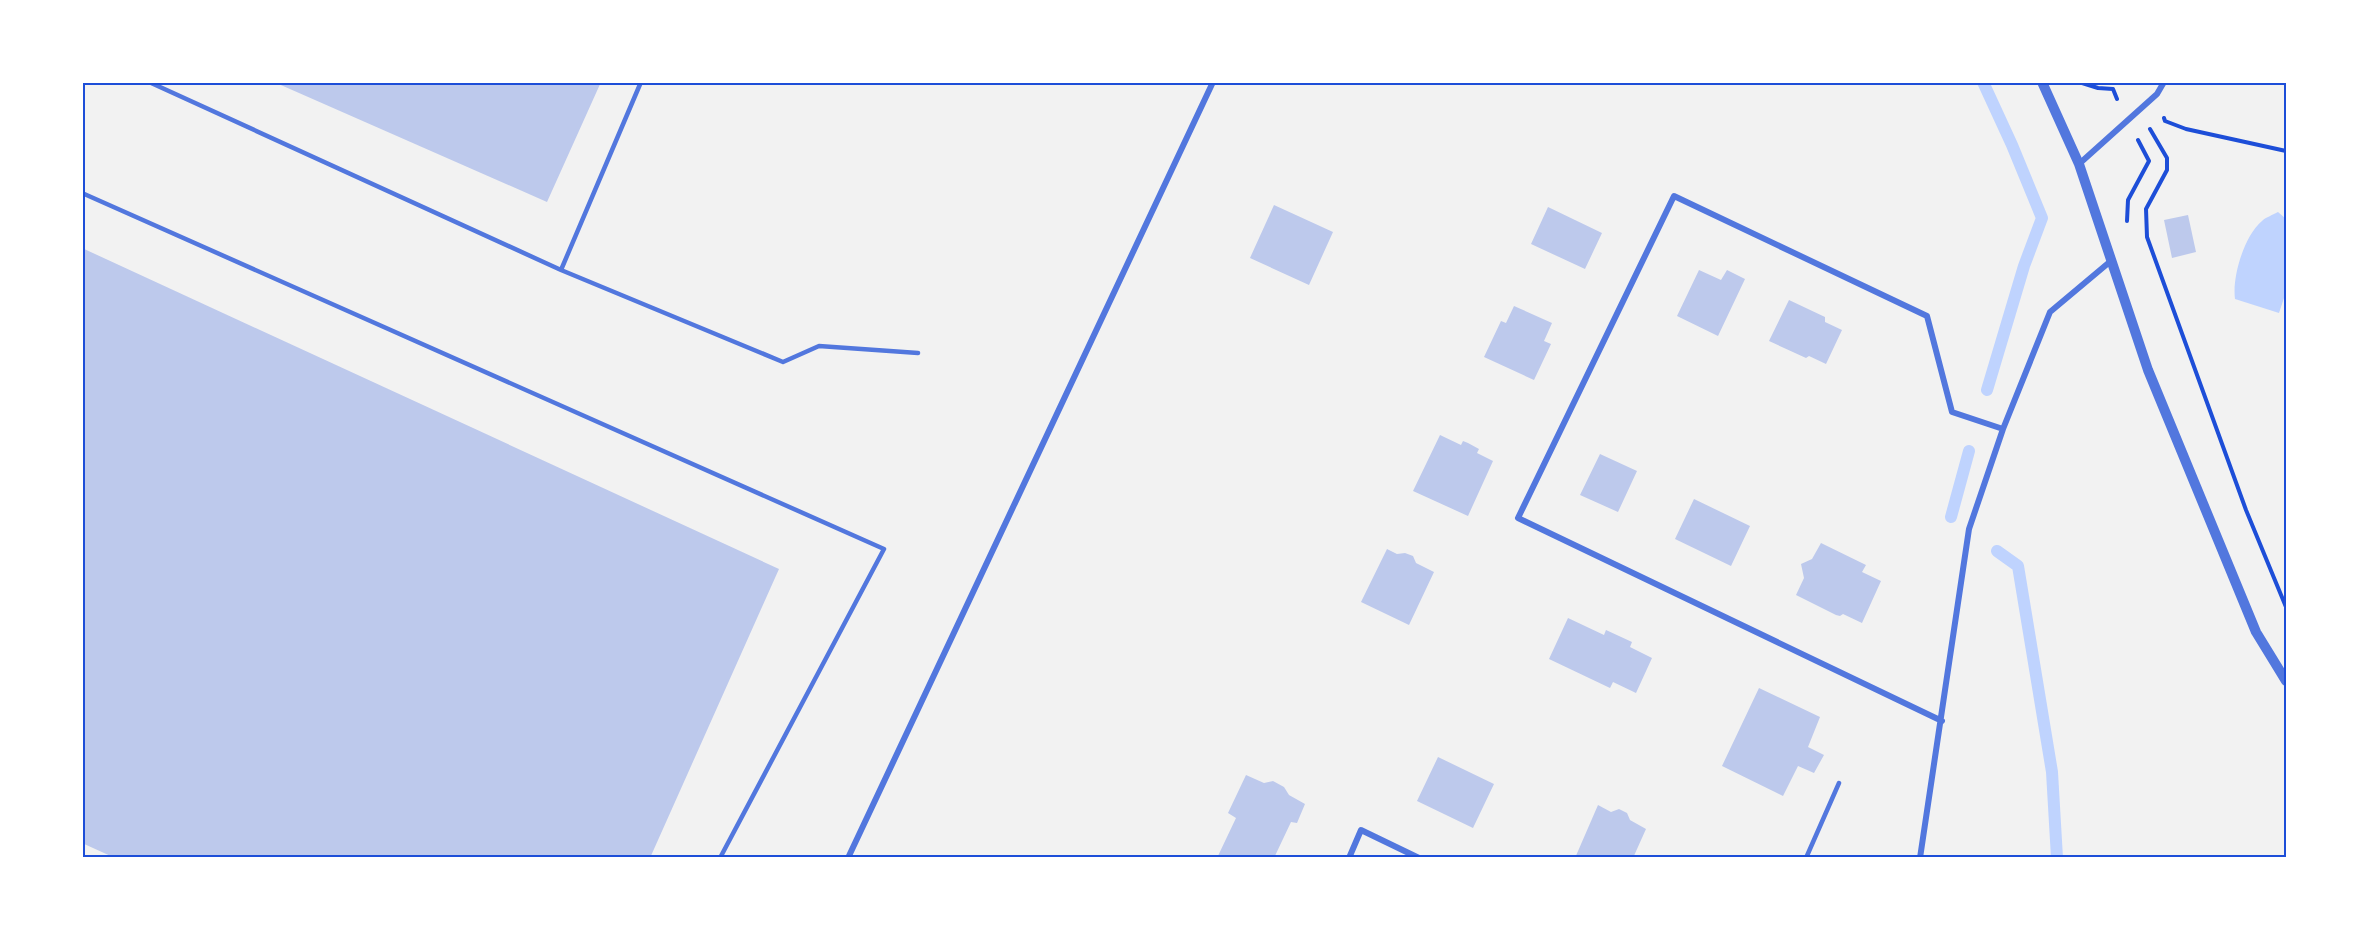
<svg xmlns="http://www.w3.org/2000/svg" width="2369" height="940" font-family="Lora,serif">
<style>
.water{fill:#bfd3fe}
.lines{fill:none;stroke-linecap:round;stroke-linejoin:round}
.stream{stroke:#bfd3fe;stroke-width:12}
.building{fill:#bdc9ec}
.path{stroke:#1d4ed8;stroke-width:4}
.service{stroke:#5277de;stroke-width:4.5}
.minor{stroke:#5277de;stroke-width:6}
.tertiary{stroke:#5277de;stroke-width:10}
.neatline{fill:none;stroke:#1d4ed8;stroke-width:2}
</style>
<rect width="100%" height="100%" fill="#f2f2f2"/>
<path class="water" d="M 2278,212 L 2286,219 L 2286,292 L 2279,313 L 2235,299 C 2232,277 2244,236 2262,221 C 2266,217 2273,215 2278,212 Z"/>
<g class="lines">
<path class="stream" d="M 1983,82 L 2012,145 L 2042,218 L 2024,266 L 1987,390
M 1951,517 L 1969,451
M 1997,551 L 2018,566 L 2052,772 L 2057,858"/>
</g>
<path class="building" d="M 274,82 L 601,82 L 547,202 Z
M 1274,205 L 1333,232 L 1309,285 L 1250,258 Z
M 1548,207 L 1602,233 L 1585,269 L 1531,244 Z
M 2188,215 L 2196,252 L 2172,258 L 2164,220 Z
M 82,248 L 779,569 L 650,858 L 115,858 L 82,843 Z
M 1699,270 L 1721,280 L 1727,270 L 1745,279 L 1718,336 L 1677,316 Z
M 1789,300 L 1825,317 L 1825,322 L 1842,330 L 1826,364 L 1809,356 L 1806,358 L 1769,341 Z
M 1514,306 L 1552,323 L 1544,341 L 1551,344 L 1534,380 L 1484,357 L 1501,321 L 1506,323 Z
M 1440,435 L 1461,445 L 1463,441 L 1468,443 L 1479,449 L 1477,453 L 1493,461 L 1468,516 L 1413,491 Z
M 1600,454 L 1637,471 L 1618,512 L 1580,495 Z
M 1694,499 L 1750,526 L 1731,566 L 1675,539 Z
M 1821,543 L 1866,565 L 1862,572 L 1881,581 L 1862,623 L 1843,614 L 1840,616 L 1836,615 L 1796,595 L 1804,578 L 1801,564 L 1812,559 Z
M 1387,549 L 1397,554 L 1405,553 L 1413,556 L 1416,563 L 1434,572 L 1409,625 L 1361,602 Z
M 1568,618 L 1604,635 L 1606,630 L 1632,642 L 1630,647 L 1652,658 L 1636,693 L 1613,682 L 1610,688 L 1549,659 Z
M 1759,688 L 1820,717 L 1808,747 L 1824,755 L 1814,773 L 1798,766 L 1783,796 L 1722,766 Z
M 1438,757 L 1494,784 L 1473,828 L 1417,801 Z
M 1246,775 L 1264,783 L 1273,781 L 1284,787 L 1289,795 L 1305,804 L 1297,823 L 1291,822 L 1274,858 L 1217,858 L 1236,818 L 1228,813 Z
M 1598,805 L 1611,812 L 1619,809 L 1627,813 L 1630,820 L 1646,829 L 1633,858 L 1575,858 Z"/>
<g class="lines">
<path class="path" d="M 2079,82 L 2098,88 L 2113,89 L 2117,99
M 2164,118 L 2165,121 L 2186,129 L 2286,151
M 2150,129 L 2167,158 L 2167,170 L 2146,209 L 2147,237 L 2246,510 L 2286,607
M 2127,221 L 2128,200 L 2149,161 L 2138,140"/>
<path class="service" d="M 149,82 L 561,270 L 641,82
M 82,193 L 884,549 L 720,858
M 561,270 L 783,362 L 819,346 L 918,353
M 1806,858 L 1839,783"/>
<path class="minor" d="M 2079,164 L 2157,94 L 2164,82
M 1942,721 L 1518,518 L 1674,196 L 1927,316 L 1952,412 L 2003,429
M 848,858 L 1213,82
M 1349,858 L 1361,830 L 1419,858
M 1920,858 L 1969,529 L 2003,429 L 2050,312 L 2112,260"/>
<path class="tertiary" d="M 2042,82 L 2079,164 L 2148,370 L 2256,632 L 2286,681"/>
</g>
<rect width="2369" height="940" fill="none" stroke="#ffffff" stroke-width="168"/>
<rect x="84" y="84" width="2201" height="772" class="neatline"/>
</svg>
